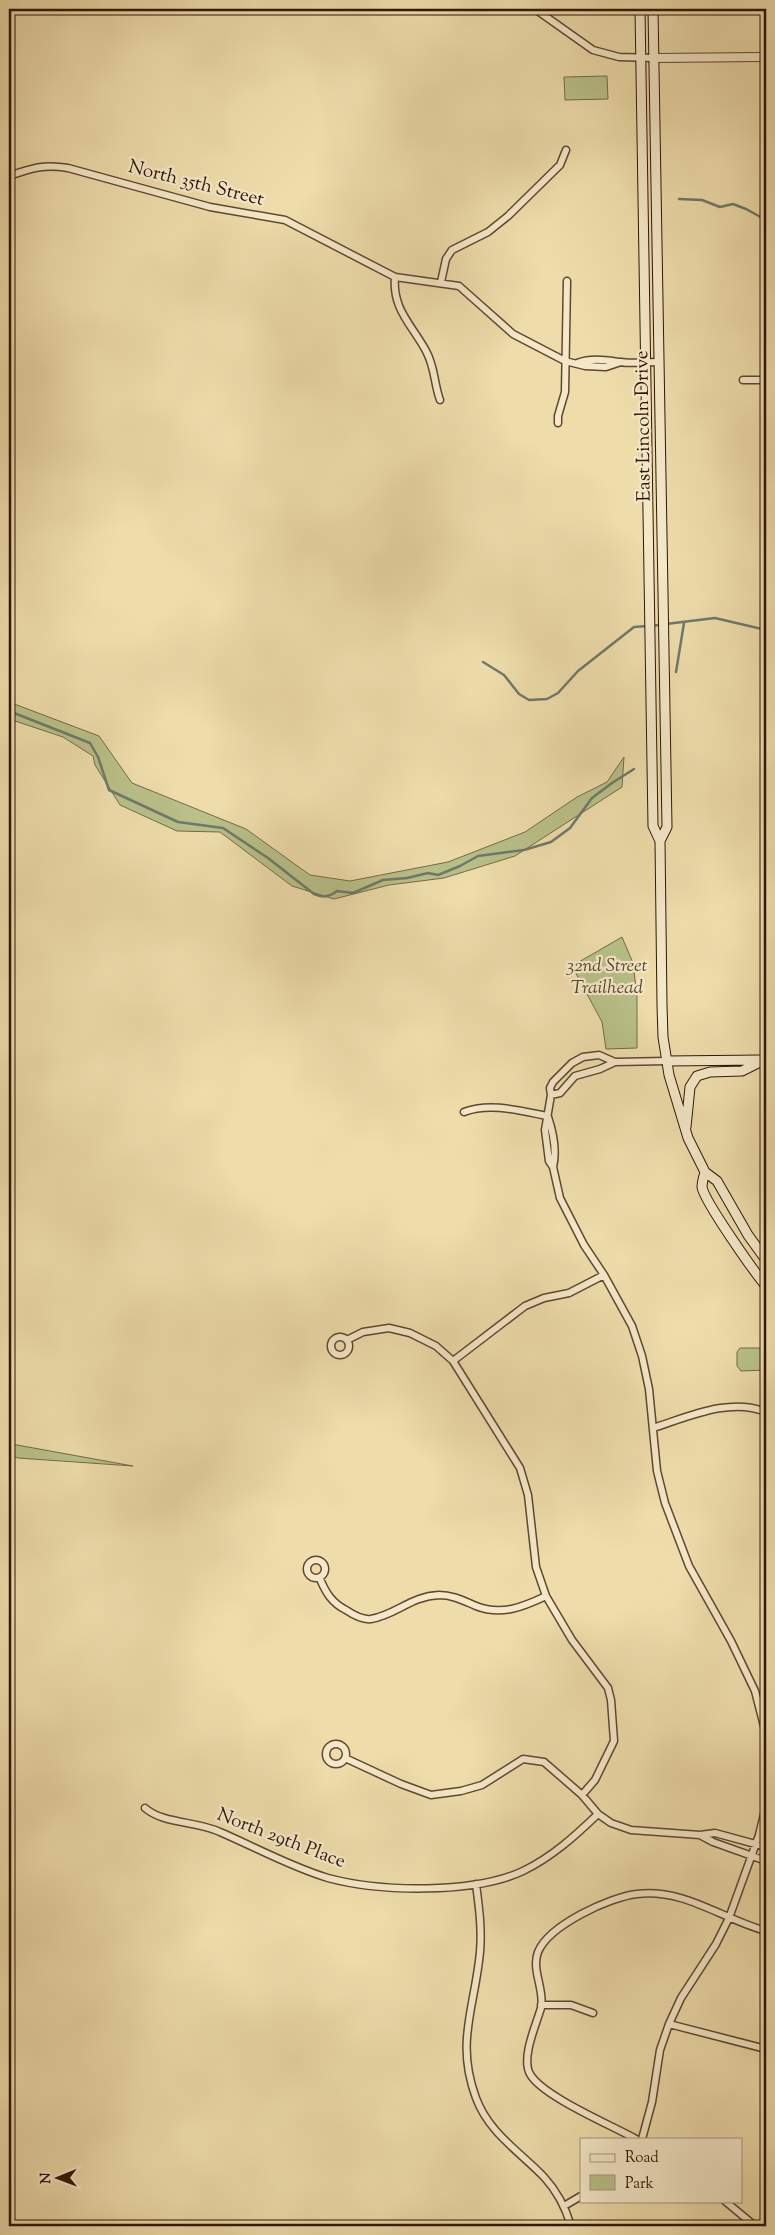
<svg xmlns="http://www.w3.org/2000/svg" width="775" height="2235" font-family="'Sorts Mill Goudy',serif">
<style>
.green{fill:#b9c089;stroke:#746a48}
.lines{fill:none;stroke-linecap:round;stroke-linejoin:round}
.stream{stroke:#6f796b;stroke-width:2.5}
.minor-casing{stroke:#5f4730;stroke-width:9}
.tertiary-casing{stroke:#5f4730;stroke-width:10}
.secondary-casing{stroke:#2f1507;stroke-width:11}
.minor{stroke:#f4e8c8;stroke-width:6}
.tertiary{stroke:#f4e8c8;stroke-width:8}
.secondary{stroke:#f4e8c8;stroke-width:9}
.labels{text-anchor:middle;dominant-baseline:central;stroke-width:4.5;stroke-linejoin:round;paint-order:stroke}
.street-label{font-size:19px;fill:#2f1507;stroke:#f4e8c8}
.park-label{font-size:19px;font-style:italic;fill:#58482e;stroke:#f4e8c8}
</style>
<rect width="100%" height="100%" fill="#eedcab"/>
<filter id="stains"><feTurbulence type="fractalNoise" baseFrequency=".004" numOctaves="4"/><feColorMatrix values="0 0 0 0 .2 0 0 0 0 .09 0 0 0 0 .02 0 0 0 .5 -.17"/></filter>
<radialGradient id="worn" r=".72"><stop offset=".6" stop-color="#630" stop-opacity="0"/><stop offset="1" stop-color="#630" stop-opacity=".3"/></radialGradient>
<path class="green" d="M 607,76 L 608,99 L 565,100 L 564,77 Z
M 9,702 L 99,736 L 132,783 L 246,829 L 310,875 L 350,881 L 448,862 L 525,832 L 577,797 L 607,782 L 624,757 L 622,787 L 515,856 L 444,878 L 389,885 L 334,899 L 292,886 L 220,832 L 177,831 L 120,805 L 95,765 L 93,756 L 63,737 L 9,719 Z
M 622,937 L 633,963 L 637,997 L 637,1048 L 606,1049 L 602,1022 L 572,966 Z
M 740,1348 L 766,1348 L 766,1370 L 741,1371 L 737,1366 L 737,1352 Z
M 9,1444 L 17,1445 L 133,1466 L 18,1458 L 9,1455 Z"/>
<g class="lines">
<path class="stream" d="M 679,199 L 702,200 L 720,207 L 733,204 L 746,209 L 766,220
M 666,624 L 715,618 L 766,630
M 483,662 L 504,675 L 519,694 L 529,700 L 547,699 L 558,693 L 578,671 L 634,627 L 660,625
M 676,672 L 684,623
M 9,711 L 90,743 L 98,757 L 109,790 L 178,822 L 223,828 L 268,858 L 314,894 C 323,898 329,897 337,891 L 353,893 L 383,880 L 407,878 L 428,873 L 438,875 L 460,866 L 478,856 L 524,850 L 551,842 L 570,828 L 592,798 L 612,783 L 634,769"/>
<g class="minor-casing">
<path id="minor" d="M 535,9 L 593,50 L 619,57 L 654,58
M 9,176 C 32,168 44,164 68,168 L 210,207 L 285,220 L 395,277 L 459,286 L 513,334 L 565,361 L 585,366 L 606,367 L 621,362
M 395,277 C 392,309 412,325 426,351 C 435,367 434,384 440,400
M 441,282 L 446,259 L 452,250 L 488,232 L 508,216 L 560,165 L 566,150
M 577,363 C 592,358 604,360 620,362 C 632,364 646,362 659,362
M 743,380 L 766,380
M 558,423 L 558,416 L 565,392 L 567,281
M 615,1062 L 599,1055 L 583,1057 L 572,1063 L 553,1082 L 550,1088 L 551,1095 L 545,1130 L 549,1161 L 553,1167 L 560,1198 L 584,1245 L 604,1275 L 632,1326 L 642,1356 L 649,1389 L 657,1471 L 665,1503 L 689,1566 L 731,1641 L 755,1691 L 766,1734
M 551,1095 L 560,1093 L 575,1076 L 600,1069 L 615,1062 L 667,1061
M 464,1112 C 490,1102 521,1111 547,1116
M 548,1117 C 553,1132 557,1151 553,1167
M331 1346a9 9 0 1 1 18 0a9 9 0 1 1-18 0Z
M 347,1340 L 363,1332 L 389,1328 L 410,1333 L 436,1346 L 453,1361 L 520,1468 L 528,1495 L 536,1567 L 546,1596 L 572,1640 L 608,1688 L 611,1700 L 614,1741 L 595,1780 L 582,1795
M 453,1361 L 525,1306 L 544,1298 L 569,1293 L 604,1275
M 653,1428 C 688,1417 730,1397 766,1412
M307 1569a9 9 0 1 1 18 0a9 9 0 1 1-18 0Z
M 320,1579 C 326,1593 332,1603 346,1610 C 352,1614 363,1620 371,1619 C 396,1615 411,1596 439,1595 C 453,1595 464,1601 476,1606 C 501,1616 523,1607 546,1596
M326 1754a10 10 0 1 1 20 0a10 10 0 1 1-20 0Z
M 345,1758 L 401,1784 L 431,1795 L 461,1791 L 482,1785 L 523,1759 L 544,1762 L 582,1795 L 598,1814 L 611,1823 L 631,1830 L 700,1835 L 715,1833 L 766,1847
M 145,1808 C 163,1824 197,1821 220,1832 C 255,1847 291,1867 328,1878 C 380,1892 474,1894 523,1871 C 552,1857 575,1836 598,1814
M 700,1835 L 713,1842 L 766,1861
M 476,1884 C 479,1907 482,1929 480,1952 C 475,2007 455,2042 476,2098 C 489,2133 519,2151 544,2177 C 556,2190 566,2209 571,2226
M 541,2005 L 571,2005 L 593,2013
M 669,2024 L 766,2049
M 636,2139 C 611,2125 542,2096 530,2074 C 521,2058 536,2025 541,2008 C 545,1990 531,1970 538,1952 C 549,1925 610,1897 637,1894 C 684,1888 722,1919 766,1931
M 642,2139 L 652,2102 L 660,2050 L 669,2024 L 681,1998 L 716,1944 L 729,1918 L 759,1835 L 766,1806
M 725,2201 L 755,2226
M 564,2206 L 581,2196"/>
</g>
<g class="tertiary-casing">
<path id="tertiary" d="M 654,58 L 766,57"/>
</g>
<g class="secondary-casing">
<path id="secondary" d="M 640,9 L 653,826 L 660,841 L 662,1005 L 663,1037 L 669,1075 L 688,1138 L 705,1172 L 717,1181 L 748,1235 L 766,1260
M 653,9 L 667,827 L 660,841
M 667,1061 L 761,1060
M 686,1127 L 690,1087 L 697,1076 L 710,1072 L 742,1071 L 764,1060
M 705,1172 C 704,1176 702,1182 702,1187 C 704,1201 755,1273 766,1286"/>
</g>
<use href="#minor" class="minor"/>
<use href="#tertiary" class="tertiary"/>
<use href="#secondary" class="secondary"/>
</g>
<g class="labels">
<g class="street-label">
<text transform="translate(196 184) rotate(14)">North 35th Street</text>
<text transform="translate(644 426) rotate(-91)">East Lincoln Drive</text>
<text transform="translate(281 1839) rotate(21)">North 29th Place</text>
</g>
<g class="park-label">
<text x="607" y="966">32nd Street<tspan x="607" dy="22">Trailhead</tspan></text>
</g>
</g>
<rect width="775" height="2235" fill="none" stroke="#eedcab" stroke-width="30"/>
<rect x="10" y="10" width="755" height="2215" fill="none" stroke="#2f1507" stroke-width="2.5"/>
<rect x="15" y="15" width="745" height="2205" fill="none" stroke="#2f1507"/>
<rect x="580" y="2138" width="162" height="65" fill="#f4e8c8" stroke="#a5947b"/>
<rect x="590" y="2154" width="25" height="8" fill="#f4e8c8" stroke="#a5947b"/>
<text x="625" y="2162" font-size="15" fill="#2f1507">Road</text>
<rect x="590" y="2175" width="25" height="15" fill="#b9c089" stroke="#a5947b"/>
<text x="625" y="2188" font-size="15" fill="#2f1507">Park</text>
<g transform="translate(58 2178) rotate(269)" stroke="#f4e8c8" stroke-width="4" paint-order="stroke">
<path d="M0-4L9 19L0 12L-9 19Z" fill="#2f1507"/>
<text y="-8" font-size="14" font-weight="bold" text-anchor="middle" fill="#2f1507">N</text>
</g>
<rect width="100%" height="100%" filter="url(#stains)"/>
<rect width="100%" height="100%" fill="url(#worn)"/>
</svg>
